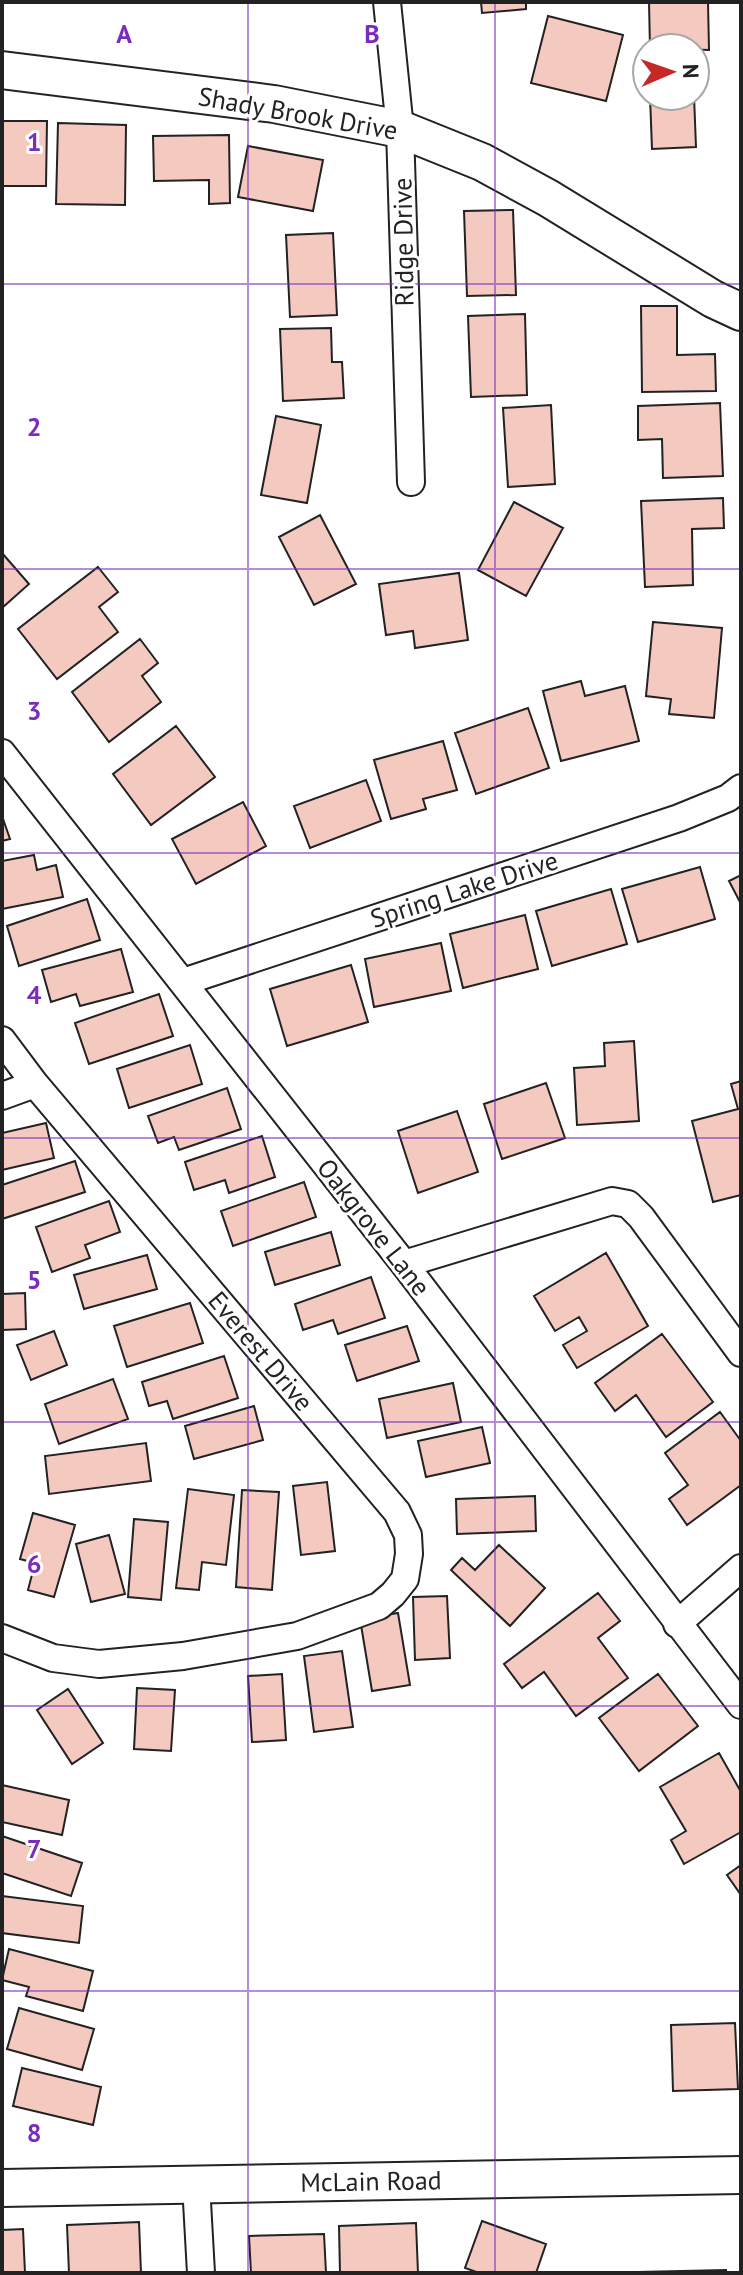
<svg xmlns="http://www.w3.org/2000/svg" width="743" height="2275" font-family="'PT Sans',sans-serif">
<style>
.building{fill:#f3c9c0;stroke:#222;stroke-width:2}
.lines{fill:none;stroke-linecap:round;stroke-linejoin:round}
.street-casing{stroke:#222;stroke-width:30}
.secondary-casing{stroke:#222;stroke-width:40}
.street{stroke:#fff;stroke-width:26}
.secondary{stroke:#fff;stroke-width:36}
.grid{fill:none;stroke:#7b2cbf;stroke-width:2;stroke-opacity:0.55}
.labels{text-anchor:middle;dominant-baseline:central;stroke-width:6;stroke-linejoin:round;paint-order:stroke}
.street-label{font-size:26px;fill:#222;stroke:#fff}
.grid-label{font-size:26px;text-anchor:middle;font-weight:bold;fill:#7b2cbf;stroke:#fff;stroke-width:6;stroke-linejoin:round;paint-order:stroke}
</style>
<rect width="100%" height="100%" fill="#fff"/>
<path class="building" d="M 481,2 L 526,2 L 526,9 L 482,13 Z
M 649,2 L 708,2 L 709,50 L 650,48 Z
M 548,16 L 623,35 L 606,101 L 531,83 Z
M 650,96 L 694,96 L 696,147 L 652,149 Z
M 2,121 L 47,121 L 46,186 L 2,186 Z
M 58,123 L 126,125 L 125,205 L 56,204 Z
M 229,135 L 230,203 L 209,204 L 209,180 L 154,181 L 153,136 Z
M 248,146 L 323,160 L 313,211 L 238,197 Z
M 513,210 L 516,295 L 467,296 L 464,211 Z
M 333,233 L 337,315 L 290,317 L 286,235 Z
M 641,306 L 677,306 L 677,355 L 715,354 L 716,391 L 642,392 Z
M 525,314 L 527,395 L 471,397 L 468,316 Z
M 331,328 L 332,362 L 342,362 L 344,398 L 283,401 L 280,329 Z
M 720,403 L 723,476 L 663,478 L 662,439 L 638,440 L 638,406 Z
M 551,405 L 555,484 L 508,487 L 503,408 Z
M 276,416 L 321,425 L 307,503 L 261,495 Z
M 723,498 L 724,528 L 692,529 L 693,585 L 645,587 L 641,501 Z
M 514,502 L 563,528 L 526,596 L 478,570 Z
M 320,515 L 356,584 L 314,605 L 279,537 Z
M 2,553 L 29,584 L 2,608 Z
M 98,567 L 118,592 L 99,607 L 118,632 L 57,679 L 18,629 Z
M 459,573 L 468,640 L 415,648 L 413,631 L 386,635 L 379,584 Z
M 653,622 L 722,628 L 714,718 L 669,714 L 671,699 L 646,696 Z
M 140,639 L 158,663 L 142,676 L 161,702 L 109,742 L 72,692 Z
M 581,681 L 585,696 L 625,686 L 639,741 L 561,761 L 543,691 Z
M 528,708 L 549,768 L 476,794 L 455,733 Z
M 176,726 L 215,777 L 151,825 L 113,774 Z
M 443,741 L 457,790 L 423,799 L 426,809 L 391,819 L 374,760 Z
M 366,780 L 381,821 L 310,848 L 294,806 Z
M 243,802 L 266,846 L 196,884 L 172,839 Z
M 2,816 L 10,839 L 2,841 Z
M 34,855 L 37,870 L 56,865 L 63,897 L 2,909 L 2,861 Z
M 700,867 L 715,919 L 638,942 L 622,889 Z
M 741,875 L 741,904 L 729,881 Z
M 611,889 L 627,944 L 552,966 L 536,911 Z
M 87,899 L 100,940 L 19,966 L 7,926 Z
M 525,915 L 538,969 L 463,988 L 450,934 Z
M 441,943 L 451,991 L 374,1007 L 365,959 Z
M 121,949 L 133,992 L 80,1006 L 76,994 L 51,1002 L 42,970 Z
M 351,965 L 368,1022 L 287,1046 L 270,989 Z
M 159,994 L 173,1036 L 89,1064 L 75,1023 Z
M 634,1041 L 639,1121 L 577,1125 L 574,1068 L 605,1066 L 604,1043 Z
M 190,1045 L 202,1084 L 129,1108 L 117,1069 Z
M 741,1081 L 741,1195 L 713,1202 L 692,1121 L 738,1109 L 731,1084 Z
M 546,1083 L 565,1138 L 502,1159 L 484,1104 Z
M 227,1088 L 241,1129 L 179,1150 L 174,1137 L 158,1143 L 148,1116 Z
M 457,1111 L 478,1172 L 418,1193 L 398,1131 Z
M 46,1123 L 54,1158 L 2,1170 L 2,1133 Z
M 262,1136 L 275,1177 L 229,1193 L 225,1180 L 194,1190 L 185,1162 Z
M 75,1161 L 85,1192 L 2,1219 L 2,1185 Z
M 304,1182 L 316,1217 L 233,1246 L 221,1211 Z
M 109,1201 L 120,1232 L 85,1245 L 90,1258 L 52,1272 L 36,1227 Z
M 331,1232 L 340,1265 L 275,1285 L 265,1252 Z
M 606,1253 L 648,1326 L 577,1368 L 563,1345 L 587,1331 L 579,1317 L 555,1331 L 534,1296 Z
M 147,1255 L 157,1289 L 84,1309 L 74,1275 Z
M 371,1277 L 385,1318 L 338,1334 L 333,1320 L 303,1330 L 295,1304 Z
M 25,1293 L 26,1329 L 2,1330 L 2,1294 Z
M 190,1303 L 203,1343 L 127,1367 L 114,1326 Z
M 407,1326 L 419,1361 L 357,1381 L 345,1345 Z
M 54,1331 L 67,1365 L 31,1380 L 17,1345 Z
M 662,1334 L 713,1402 L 666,1437 L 636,1395 L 615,1411 L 595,1383 Z
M 224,1356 L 238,1398 L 173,1419 L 167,1401 L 149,1406 L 142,1382 Z
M 113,1379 L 128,1419 L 59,1444 L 45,1404 Z
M 453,1383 L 461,1422 L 387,1438 L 379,1399 Z
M 254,1406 L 263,1440 L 194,1459 L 185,1426 Z
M 720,1412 L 741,1441 L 741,1485 L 687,1525 L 669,1499 L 688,1485 L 665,1453 Z
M 482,1427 L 490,1463 L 426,1477 L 418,1441 Z
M 146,1443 L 151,1481 L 49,1494 L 45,1456 Z
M 327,1482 L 335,1551 L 301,1555 L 293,1486 Z
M 188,1489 L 234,1495 L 226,1565 L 202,1562 L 199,1590 L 176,1588 Z
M 242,1490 L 279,1492 L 272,1590 L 236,1587 Z
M 535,1496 L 536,1531 L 457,1534 L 456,1499 Z
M 33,1513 L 75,1525 L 54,1597 L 28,1590 L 35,1563 L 20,1559 Z
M 134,1519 L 168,1522 L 161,1600 L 128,1597 Z
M 109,1535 L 125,1594 L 91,1602 L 76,1544 Z
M 499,1545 L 545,1588 L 510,1626 L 451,1570 L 462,1558 L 475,1570 Z
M 598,1593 L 620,1621 L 598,1638 L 628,1678 L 576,1716 L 544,1672 L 522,1688 L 504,1664 Z
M 447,1596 L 450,1658 L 415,1660 L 413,1597 Z
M 398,1613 L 410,1685 L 372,1691 L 360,1619 Z
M 342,1651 L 353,1727 L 314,1732 L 304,1656 Z
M 282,1674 L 286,1740 L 252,1742 L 248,1676 Z
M 658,1674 L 698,1726 L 639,1771 L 599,1718 Z
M 137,1688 L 175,1690 L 171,1751 L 134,1749 Z
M 68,1689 L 103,1743 L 72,1764 L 37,1710 Z
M 719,1753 L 741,1792 L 741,1832 L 684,1864 L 671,1840 L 686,1831 L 660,1787 Z
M 2,1785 L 69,1800 L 62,1835 L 2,1822 Z
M 2,1836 L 82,1863 L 71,1896 L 2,1873 Z
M 741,1865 L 741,1895 L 727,1875 Z
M 2,1896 L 83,1906 L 79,1943 L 2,1933 Z
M 9,1949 L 93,1971 L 83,2011 L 26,1996 L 29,1987 L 2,1980 Z
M 19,2008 L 94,2029 L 82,2070 L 7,2049 Z
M 735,2023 L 738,2089 L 673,2091 L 671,2025 Z
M 22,2068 L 101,2087 L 93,2125 L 13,2106 Z
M 482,2221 L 546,2244 L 536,2273 L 479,2273 L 465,2268 Z
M 139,2222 L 141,2273 L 69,2273 L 67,2225 Z
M 416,2223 L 418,2273 L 340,2273 L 339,2226 Z
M 23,2229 L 25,2273 L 2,2273 L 2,2230 Z
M 324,2234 L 326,2273 L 251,2273 L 249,2236 Z
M 726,2270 L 726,2273 L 638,2273 L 638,2272 Z"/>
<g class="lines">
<g class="street-casing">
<path id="street" d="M 387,2 L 400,129 L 411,482
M 2,753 L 404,1264 L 741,1705
M 183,982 L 679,818 L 728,798 L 741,788
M 2,1040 L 35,1084 L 397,1512 L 408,1535 L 409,1554 L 405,1579 L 393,1594 L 379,1606 L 297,1636 L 183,1656 L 99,1664 L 53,1658 L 2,1638
M 2,1096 L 35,1084
M 404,1264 L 612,1201 L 628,1204 L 641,1217 L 741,1353
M 677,1624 L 741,1568
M 196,2184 L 201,2273"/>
</g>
<g class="secondary-casing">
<path id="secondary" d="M 2,70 L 274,104 L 400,129 L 482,162 L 548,198 L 713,299 L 741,312
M 2,2188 L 741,2175"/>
</g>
<use href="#street" class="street"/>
<use href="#secondary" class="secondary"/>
</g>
<path class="grid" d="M 248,2 L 248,2273M 495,2 L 495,2273M 2,284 L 741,284M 2,569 L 741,569M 2,853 L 741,853M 2,1138 L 741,1138M 2,1422 L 741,1422M 2,1706 L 741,1706M 2,1991 L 741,1991"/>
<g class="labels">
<g class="street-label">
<text transform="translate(298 113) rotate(10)">Shady Brook Drive</text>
<text transform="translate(403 242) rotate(-91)">Ridge Drive</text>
<text transform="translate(464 889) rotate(-18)">Spring Lake Drive</text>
<text transform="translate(374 1227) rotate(52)">Oakgrove Lane</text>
<text transform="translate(261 1351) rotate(50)">Everest Drive</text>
<text transform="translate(371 2181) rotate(-1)">McLain Road</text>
</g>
</g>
<g class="grid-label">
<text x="124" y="43">A</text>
<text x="372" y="43">B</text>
<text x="34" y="151">1</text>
<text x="34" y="436">2</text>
<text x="34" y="720">3</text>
<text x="34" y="1004">4</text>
<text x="34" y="1289">5</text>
<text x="34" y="1573">6</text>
<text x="34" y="1858">7</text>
<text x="34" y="2142">8</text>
</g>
<rect width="743" height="2275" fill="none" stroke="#222222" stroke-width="8"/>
<g transform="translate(671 72) rotate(88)"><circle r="38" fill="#ffffff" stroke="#a7a7a7" stroke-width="2"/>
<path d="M0-6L14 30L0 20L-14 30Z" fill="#c62828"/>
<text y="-12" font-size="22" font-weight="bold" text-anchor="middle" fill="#222222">N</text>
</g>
</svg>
